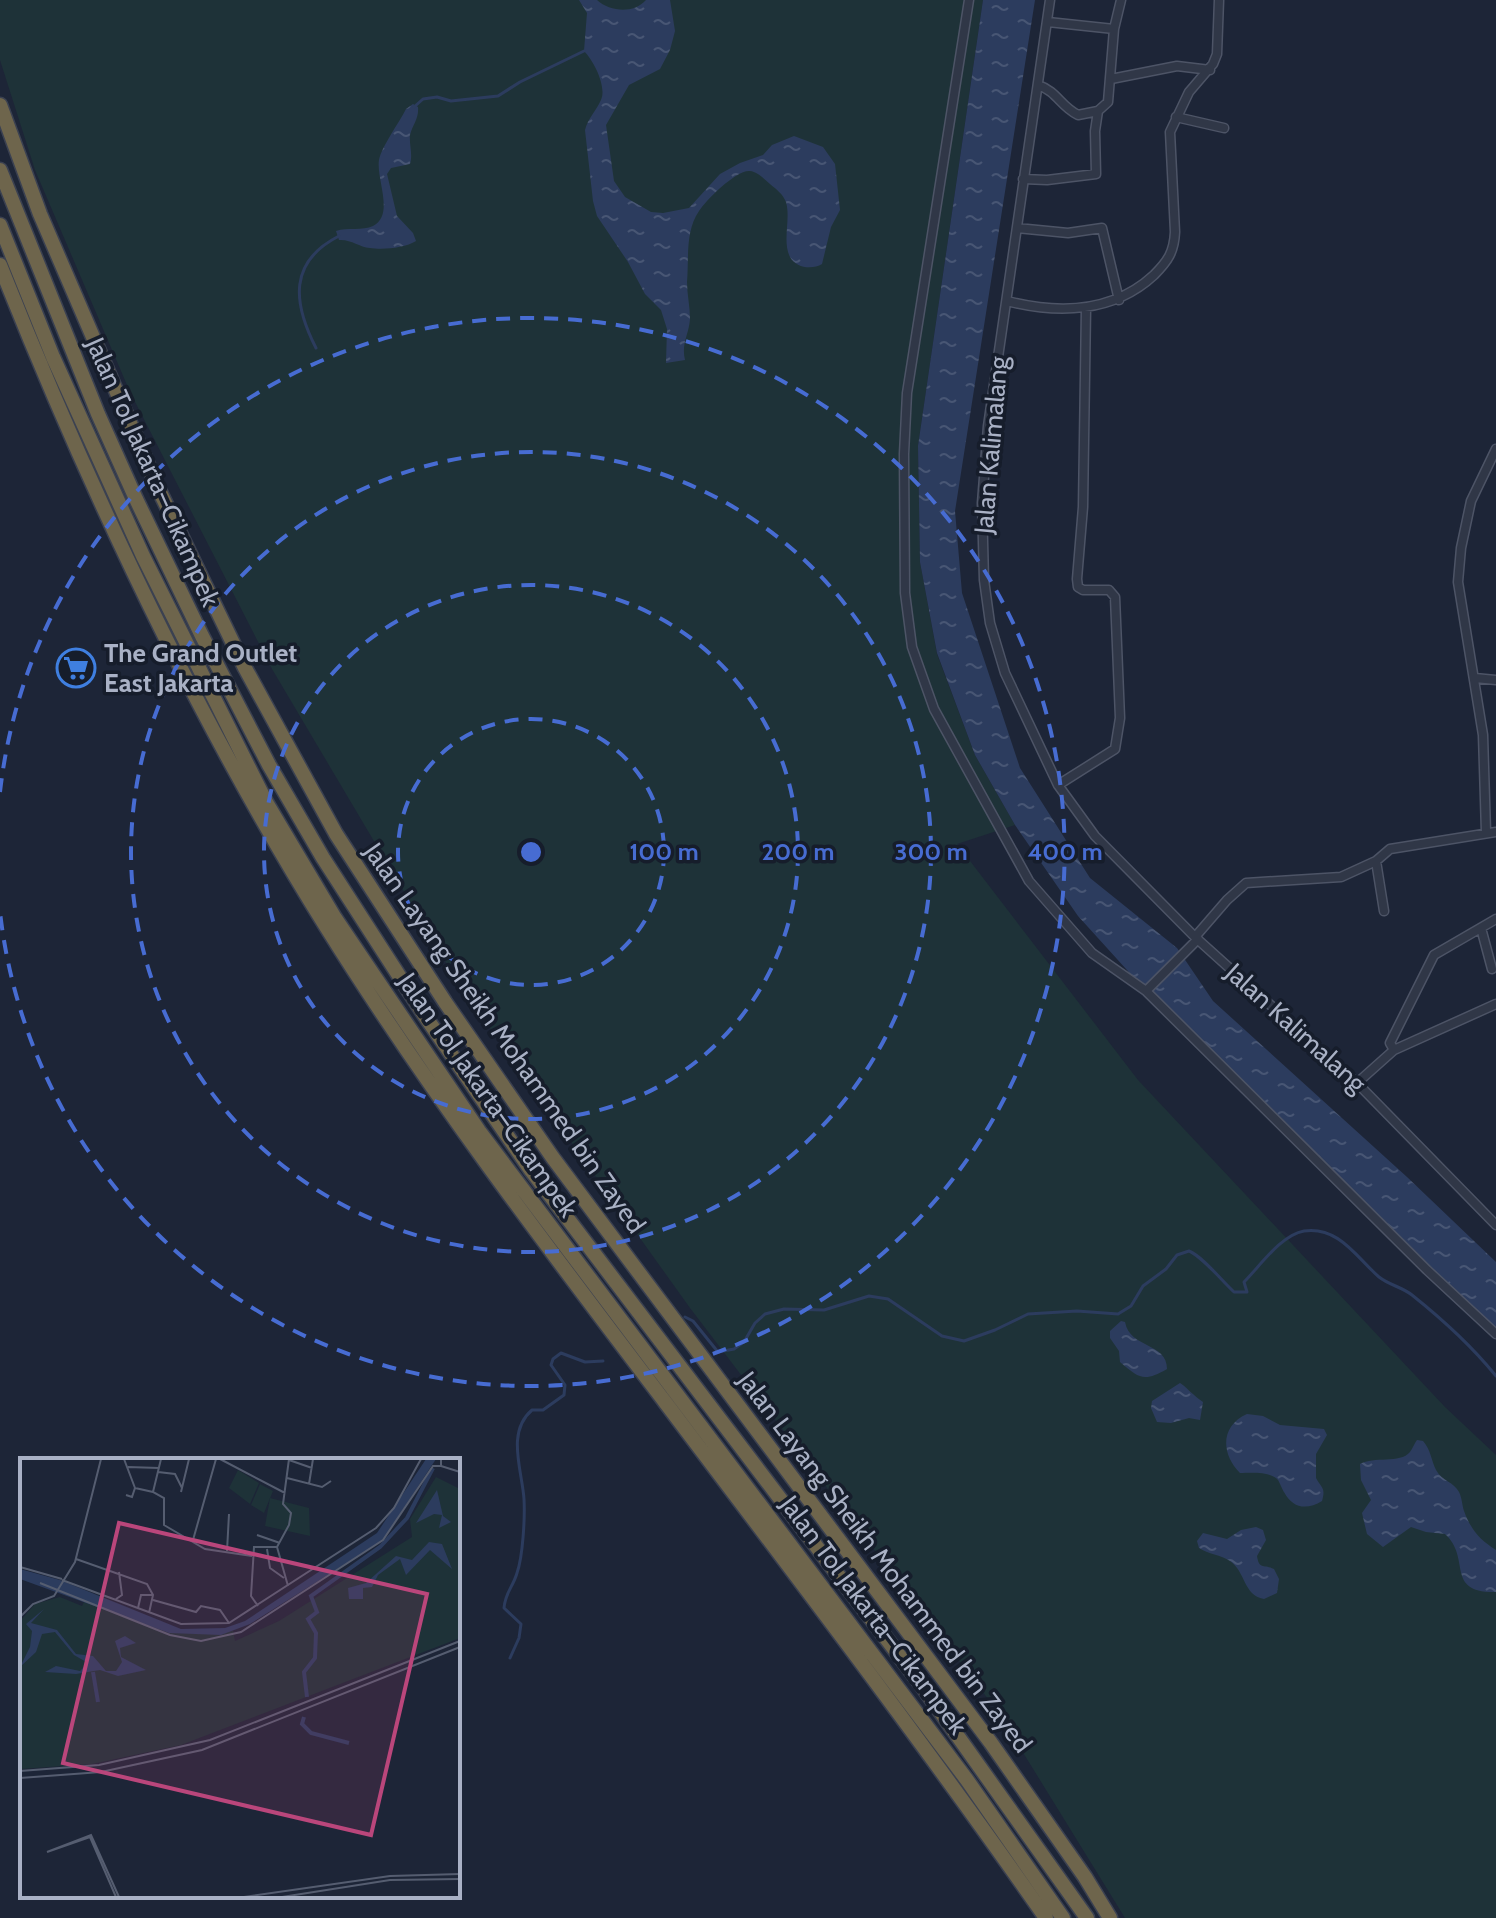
<svg xmlns="http://www.w3.org/2000/svg" width="1496" height="1918" font-family="Cabin,sans-serif">
<style>
.grass{fill:#1e3238}
.water{fill:url(#water-ripples)}
.lines{fill:none;stroke-linecap:round;stroke-linejoin:round}
.stream{stroke:#2c3c5e;stroke-width:3}
.street-casing{stroke:#4d5466;stroke-width:11}
.highway-casing{stroke:#3b4151;stroke-width:17}
.street{stroke:#303747;stroke-width:8}
.highway{stroke:#6e654c;stroke-width:14}
.ring{fill:none;stroke:#476cd2;stroke-width:4;stroke-dasharray:14 10}
.labels{text-anchor:middle;dominant-baseline:central;stroke-width:7;stroke-linejoin:round;paint-order:stroke}
.street-label{font-size:26px;fill:#a9b1c5;stroke:#161d2b}
.poi-label{font-size:26px;font-weight:bold;fill:#a9b1c5;stroke:#161d2b;text-anchor:start}
.inset-river{fill:none;stroke:#2c3c5e;stroke-width:4}
.inset-road{fill:none;stroke:#555d70;stroke-width:2}
.view{fill:#ba467b;fill-opacity:0.15;stroke:#ba467b;stroke-width:4}
.inset-edge{fill:none;stroke:#a9b1c5;stroke-width:4}
.centre{fill:#476cd2;stroke:#161d2b;stroke-width:4}
.ring-label{font-size:24px;text-anchor:middle;font-weight:bold;fill:#476cd2;stroke:#161d2b;stroke-width:7;stroke-linejoin:round;paint-order:stroke}
</style>
<defs>
<pattern id="water-ripples" width="26" height="14" patternUnits="userSpaceOnUse" patternTransform="scale(2)"><rect width="26" height="14" fill="#2c3c5e"/><path d="M2 4q2-2 4 0t4 0M15 11q2-2 4 0t4 0" fill="none" stroke="#485674"/></pattern>
</defs>
<rect width="100%" height="100%" fill="#1d2537"/>
<path class="grass" d="M 0,0 L 983,0 L 918,446 L 920,562 L 937,654 L 975,755 L 1015,825 L 957,844 L 1138,1080 L 1445,1407 L 1496,1455 L 1496,1918 L 1125,1918 L 998,1712 L 690,1308 L 461,988 L 272,669 L 130,392 L 35,170 L 0,60 Z"/>
<path class="water" d="M 579,0 L 597,0 C 610,12 634,14 646,0 L 670,0 L 675,31 L 670,50 L 660,69 L 629,85 L 606,125 L 614,181 L 625,197 L 651,212 L 663,213 L 689,208 L 720,174 L 740,163 L 763,155 L 772,145 L 794,136 L 823,147 L 835,164 L 840,210 L 831,227 L 822,264 C 812,270 796,268 790,257 C 782,241 791,219 786,202 C 783,194 776,189 770,184 C 764,179 758,172 750,171 C 737,169 706,200 699,211 C 685,231 689,259 687,282 C 687,294 690,307 690,319 C 689,334 681,344 685,360 L 666,363 L 667,329 L 661,310 L 645,294 L 628,262 L 597,216 L 593,201 L 585,130 C 588,118 596,111 601,100 C 607,87 594,61 584,51 L 587,13 Z
M 983,0 L 1035,0 L 955,511 L 962,593 L 1020,768 L 1090,878 L 1177,948 L 1213,1001 L 1407,1177 L 1496,1262 L 1496,1335 L 1146,991 L 1078,916 L 1015,825 L 975,755 L 937,653 L 920,562 L 918,446 Z
M 413,104 L 418,107 C 419,119 413,124 410,135 C 409,145 413,154 410,164 L 391,168 L 387,174 L 397,216 L 413,233 L 416,241 C 405,248 383,250 370,248 C 359,247 351,239 339,240 L 336,231 C 348,227 363,231 373,226 C 395,215 376,179 379,160 C 382,146 399,123 406,109 Z
M 1121,1321 L 1125,1322 C 1130,1349 1167,1342 1167,1369 C 1144,1382 1140,1379 1120,1362 L 1119,1351 L 1110,1338 L 1110,1331 Z
M 1180,1383 C 1184,1385 1195,1397 1203,1402 L 1200,1420 L 1189,1418 L 1171,1423 L 1157,1422 L 1151,1408 L 1152,1401 Z
M 1247,1414 L 1263,1416 L 1280,1425 L 1324,1429 L 1327,1435 L 1316,1454 L 1316,1478 C 1321,1488 1326,1487 1322,1501 C 1307,1510 1293,1509 1284,1492 C 1283,1491 1279,1481 1278,1480 C 1270,1471 1251,1473 1240,1473 C 1221,1454 1220,1426 1247,1414 Z
M 1417,1440 L 1423,1441 C 1431,1450 1431,1460 1436,1470 C 1442,1481 1454,1482 1459,1492 C 1462,1498 1462,1505 1464,1511 C 1471,1530 1480,1540 1496,1550 L 1496,1592 C 1444,1593 1472,1558 1445,1534 L 1426,1532 L 1411,1527 L 1383,1547 L 1367,1534 L 1362,1513 L 1371,1500 L 1361,1480 L 1360,1464 C 1374,1456 1400,1464 1410,1452 C 1413,1448 1414,1444 1417,1440 Z
M 1256,1527 L 1263,1530 L 1266,1540 L 1257,1556 C 1259,1570 1264,1564 1274,1569 L 1279,1579 L 1277,1593 L 1264,1599 C 1243,1595 1246,1572 1230,1561 C 1221,1555 1208,1554 1199,1548 L 1197,1541 L 1203,1533 L 1227,1539 L 1241,1530 Z"/>
<g class="lines">
<path class="stream" d="M 414,107 L 423,99 L 437,97 L 451,101 L 498,96 L 520,82 L 584,51
M 316,348 C 293,303 288,262 339,236
M 685,1317 L 693,1321 L 718,1352 L 734,1349 L 744,1342 L 755,1323 L 765,1314 L 784,1309 L 824,1310 L 869,1296 L 888,1299 L 942,1336 L 964,1341 L 995,1330 L 1028,1314 L 1077,1311 L 1118,1314 L 1131,1306 L 1143,1286 L 1166,1269 L 1177,1255 L 1189,1251 C 1203,1257 1221,1280 1234,1292 L 1247,1292 L 1244,1282 C 1260,1266 1281,1235 1304,1231 C 1339,1226 1357,1258 1379,1277 C 1389,1285 1402,1287 1412,1295 C 1442,1319 1471,1345 1496,1376
M 510,1658 L 519,1638 L 521,1624 L 504,1608 C 505,1593 513,1587 517,1573 C 523,1556 525,1517 524,1499 C 522,1470 506,1432 532,1410 L 543,1410 L 564,1395 L 565,1385 L 551,1365 L 553,1359 L 561,1353 L 585,1362 L 603,1361"/>
<g class="street-casing">
<path id="street" d="M 969,0 L 907,393 L 904,454 L 905,593 L 912,647 L 934,709 L 1029,881 L 1092,953 L 1146,991 L 1427,1270 L 1496,1334
M 1050,0 L 988,426 L 982,503 L 984,580 L 990,623 L 1005,673 L 1058,785 L 1095,836 L 1195,937 L 1357,1083 L 1496,1225
M 1048,22 L 1114,29
M 1111,79 L 1177,66 L 1210,70
M 1038,85 C 1058,92 1059,105 1078,115 L 1098,111 L 1108,102 L 1114,29 L 1121,0
M 1176,117 L 1224,128
M 1023,179 L 1047,180 L 1096,174 L 1095,131 L 1098,111
M 1017,228 L 1068,233 L 1102,228 L 1119,300
M 1007,301 C 1058,314 1113,313 1154,275 C 1168,261 1174,252 1175,232 L 1170,132 L 1189,92 L 1213,64 L 1217,54 L 1219,0
M 1475,678 L 1496,680
M 1058,785 L 1115,749 L 1120,718 L 1115,597 L 1109,590 L 1083,590 L 1078,587 L 1077,579 L 1083,507 L 1086,308
M 1486,832 L 1483,735 L 1458,582 L 1461,548 L 1471,501 L 1496,449
M 1376,861 L 1384,911
M 1481,928 L 1492,969
M 1195,937 L 1227,900 L 1246,883 L 1341,877 L 1376,861 L 1390,849 L 1496,832
M 1146,991 L 1198,939
M 1394,1050 L 1390,1043 L 1434,955 L 1496,919
M 1357,1083 L 1394,1050 L 1496,1004"/>
</g>
<g class="highway-casing">
<path id="highway" d="M 0,105 L 40,214 L 158,488 L 245,668 L 336,834 L 445,1002 L 553,1158 L 991,1743 L 1085,1877 L 1110,1918
M 0,170 L 98,414 L 136,499 L 202,636 L 269,765 L 323,858 L 425,1016 L 530,1169 L 920,1683 L 1087,1918
M 0,225 L 53,357 L 143,556 L 266,802 L 335,918 L 479,1131 L 967,1780 L 1063,1918
M 0,265 C 91,494 197,720 327,928 C 430,1093 548,1248 665,1402 C 794,1573 924,1743 1046,1918"/>
</g>
<use href="#street" class="street"/>
<use href="#highway" class="highway"/>
</g>
<g class="ring">
<circle cx="531" cy="852" r="133"/>
<circle cx="531" cy="852" r="267"/>
<circle cx="531" cy="852" r="400"/>
<path d="M0 792A534 534 0 1 1 0 912"/>
</g>
<defs>
<g id="supermarket-ring" transform="scale(2)"><circle r="9.5" fill="#161d2b" stroke="#3f7fe0" stroke-width="1.5"/><path d="M-6-5.5h2.5l.6 2H6L4.5 2H-2.5L-4.4-4H-6ZM-1.5 3.2a1.3 1.3 0 1 0 .1 0ZM3 3.2a1.3 1.3 0 1 0 .1 0Z" fill="#3f7fe0"/></g>
</defs>
<g fill-rule="evenodd">
<use href="#supermarket-ring" x="76" y="668"/>
</g>
<g class="labels">
<g class="street-label">
<text transform="translate(991 445) rotate(-85)">Jalan Kalimalang</text>
<text transform="translate(153 472) rotate(66)">Jalan Tol Jakarta–Cikampek</text>
<text transform="translate(1296 1028) rotate(42)">Jalan Kalimalang</text>
<text transform="translate(505 1038) rotate(55)">Jalan Layang Sheikh Mohammed bin Zayed</text>
<text transform="translate(488 1095) rotate(55)">Jalan Tol Jakarta–Cikampek</text>
<text transform="translate(885 1562) rotate(53)">Jalan Layang Sheikh Mohammed bin Zayed</text>
<text transform="translate(874 1615) rotate(53)">Jalan Tol Jakarta–Cikampek</text>
</g>
<g class="poi-label">
<text x="104" y="653">The Grand Outlet<tspan x="104" dy="30">East Jakarta</tspan></text>
</g>
</g>
<g transform="translate(20 1458)">
<rect width="440" height="440" fill="#1d2537"/>
<path d="M 416,19 L 440,31 L 440,180 L 161,287 L 72,306 L 0,311 L 0,163 L 15,146 L 40,139 L 62,148 L 65,142 L 149,175 L 213,173 L 215,183 L 259,163 L 392,79 L 390,61 ZM 240,26 L 253,33 L 244,55 L 231,47 Z" fill="#1e3238"/>
<path d="M 218,12 L 239,25 L 230,46 L 209,30 ZM 250,40 L 289,50 L 290,78 L 245,68 Z" fill="#1e3238"/>
<path d="M 406,1 L 416,1 L 363,82 L 230,166 L 201,177 L 149,175 L 0,121 L 0,111 L 40,122 L 161,171 L 205,170 L 225,163 L 357,75 ZM 417,32 L 423,58 L 431,64 L 419,70 L 422,57 L 414,56 L 396,65 ZM 409,84 L 422,86 L 432,111 L 410,92 L 386,117 L 380,101 L 358,117 L 352,129 L 343,130 L 343,141 L 329,141 L 328,130 L 346,125 L 376,98 L 392,102 ZM 24,151 L 11,165 L 37,172 L 56,196 L 73,198 L 86,213 L 96,213 L 102,204 L 95,183 L 105,178 L 116,185 L 100,190 L 101,199 L 126,212 L 98,218 L 80,212 L 56,216 L 25,214 L 36,208 L 60,213 L 68,205 L 54,197 L 35,174 L 22,176 L 16,194 L 0,209 L 10,189 L 12,173 L 6,166 Z" fill="#2c3c5e"/>
<path class="inset-river" d="M 73,214 L 78,244M 287,239 L 284,214 L 295,200 L 296,175 L 288,161 L 297,154 L 291,138 L 360,89 L 387,60 L 413,10M 284,259 L 282,266 L 291,275 L 329,285"/>
<path class="inset-road" d="M 104,1 L 115,30M 141,1 L 133,34 L 144,40 L 144,67 L 185,91 L 232,98M 200,1 L 265,35M 269,2 L 292,10M 421,2 L 421,8 L 440,14M 108,9 L 139,10M 138,14 L 155,16 L 162,30M 267,20 L 302,29 L 311,23M 289,26 L 293,1M 161,34 L 169,1M 106,37 L 112,39 L 115,30 L 133,34M 237,77 L 260,85M 173,82 L 196,1M 257,89 L 268,128M 247,91 L 250,110 L 264,120M 207,93 L 209,56M 56,101 L 127,126 L 133,137 L 129,155M 0,109 L 42,121M 42,122 L 161,166 L 209,165 L 356,70 L 374,50 L 401,1M 20,125 L 150,177 L 181,183 L 221,174 L 363,82 L 413,8 L 421,8M 96,141 L 102,137 L 99,114M 133,142 L 176,154 L 181,148 L 200,152 L 209,165M 238,148 L 231,138 L 234,89 L 257,89 L 269,67 L 271,55 L 263,46 L 269,1M 118,150 L 121,137 L 132,137M 0,159 L 13,146 L 34,138 L 55,104 L 81,1M 0,313 L 79,307 L 190,282 L 440,183M 0,320 L 81,314 L 182,292 L 440,189M 96,439 L 70,379 L 27,394 L 71,377 L 99,439M 224,439 L 370,418 L 440,416M 262,439 L 370,422 L 440,421"/>
<path class="view" d="M 99,65 L 407,136 L 351,377 L 43,305 Z"/>
<rect width="440" height="440" class="inset-edge"/>
</g>
<circle cx="531" cy="852" r="12" class="centre"/>
<g class="ring-label">
<text x="664" y="860">100 m</text>
<text x="798" y="860">200 m</text>
<text x="931" y="860">300 m</text>
<text x="1065" y="860">400 m</text>
</g>
</svg>
